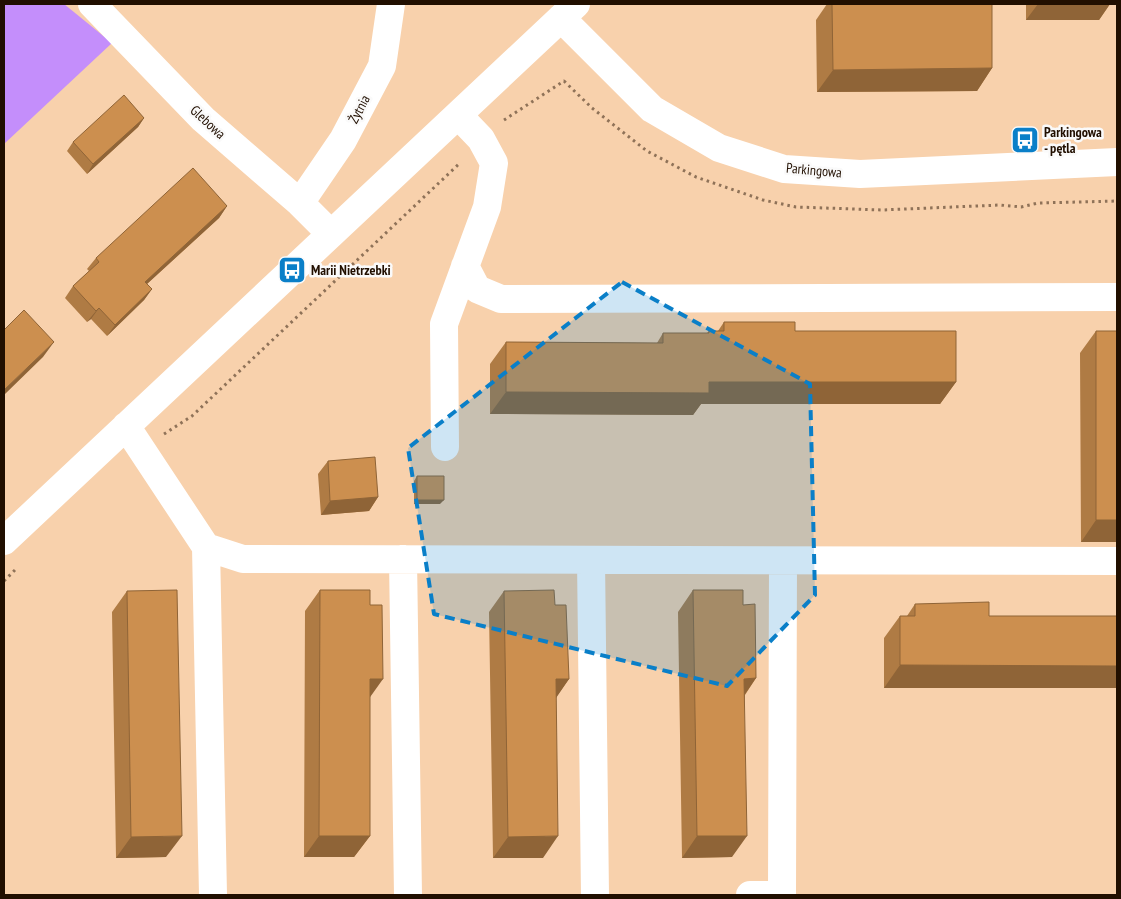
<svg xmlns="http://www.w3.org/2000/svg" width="1121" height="899" font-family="'PT Sans Narrow',sans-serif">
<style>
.green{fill:#c48efb}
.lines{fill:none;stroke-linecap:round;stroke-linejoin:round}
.path{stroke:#8f7258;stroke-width:3;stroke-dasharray:2.5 4;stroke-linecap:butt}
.minor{stroke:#fff;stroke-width:28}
.wall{fill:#af7b44}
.shaded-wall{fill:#8f6437}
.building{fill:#cc8f4f;stroke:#8f6437}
.marked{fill:#0a7fc8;fill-opacity:0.2;stroke:#0a7fc8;stroke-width:4;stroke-dasharray:10 6;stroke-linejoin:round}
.labels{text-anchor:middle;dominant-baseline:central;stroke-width:5;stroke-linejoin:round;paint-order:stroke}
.street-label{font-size:14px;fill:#210f00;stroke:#fafafa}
.poi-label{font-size:14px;font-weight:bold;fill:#210f00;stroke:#fafafa;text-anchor:start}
</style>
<rect width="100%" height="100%" fill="#f8d1ac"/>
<path class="green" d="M 4,4 L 64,4 L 112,43 L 4,144 Z"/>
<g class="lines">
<path class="path" d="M 504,120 L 564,81 L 592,108 L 647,151 L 696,177 L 763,200 L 796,207 L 882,210 L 1000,205 L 1021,207 L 1038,203 L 1117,201
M 164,434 L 192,416 L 460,163
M 4,581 L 16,569"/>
<path class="minor" d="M 92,4 L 203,119 L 300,203 L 331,234
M 561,18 L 652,109 L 719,148 L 784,169 L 860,174 L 1117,162
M 300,203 L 343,140 L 382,66 L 391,4
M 465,266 L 477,289 L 501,299 L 1117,297
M 126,426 L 206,547 L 243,559 L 1117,561
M 445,447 L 444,324 L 487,207 L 494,163 L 481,139 L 458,115
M 4,541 L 576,4
M 206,547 L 213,895
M 403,559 L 408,895
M 591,560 L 595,895
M 750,895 L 782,895 L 783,561"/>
</g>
<path class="wall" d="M 827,4 L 992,4 L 992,68 L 977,91 L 817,92 L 816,20 Z
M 1026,4 L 1110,4 L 1099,20 L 1026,20 Z
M 144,118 L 138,127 L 87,174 L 67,151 L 73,142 Z
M 227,206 L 219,218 L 147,284 L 152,289 L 144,300 L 107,336 L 91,319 L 87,322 L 65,298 L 73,286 L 89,271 L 87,269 L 96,258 Z
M 724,322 L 795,331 L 956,382 L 940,404 L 701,404 L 693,415 L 490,414 L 490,364 L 506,342 L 657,343 L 663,333 L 707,333 L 709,331 L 718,331 Z
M 1096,331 L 1117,542 L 1081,542 L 1080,353 Z
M 328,461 L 378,497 L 369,511 L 321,515 L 318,474 Z
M 417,476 L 440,504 L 414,504 L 414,481 Z
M 320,590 L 370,697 L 370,836 L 354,857 L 304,857 L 305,611 Z
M 693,590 L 743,605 L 756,678 L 745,695 L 732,857 L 682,858 L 678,612 Z
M 127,591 L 166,857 L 116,858 L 112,612 Z
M 504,591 L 555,605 L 569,679 L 556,697 L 543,858 L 493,858 L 489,612 Z
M 915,604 L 989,616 L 1117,616 L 1117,688 L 884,688 L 884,638 L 900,616 L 907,616 Z"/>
<path class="shaded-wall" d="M 1038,4 L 1110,4 L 1099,20 L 1026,20 Z
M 992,68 L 977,91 L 817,92 L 833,70 Z
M 144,118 L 138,127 L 87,174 L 93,164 Z
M 227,206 L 219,218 L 137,293 L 145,282 Z
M 152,289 L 144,300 L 107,336 L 115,325 Z
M 99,308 L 91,319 L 87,322 L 96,311 Z
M 54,342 L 43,357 L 4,395 L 4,390 Z
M 709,382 L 956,382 L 940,404 L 701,404 L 693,415 L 490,414 L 506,392 Z
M 378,497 L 369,511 L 321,515 L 330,501 Z
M 417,500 L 444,500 L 440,504 L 414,504 Z
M 1096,520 L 1117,520 L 1117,542 L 1081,542 Z
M 900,665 L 1117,666 L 1117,688 L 884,688 Z
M 756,678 L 741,700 L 744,679 Z
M 370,679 L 383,679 L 368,700 Z
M 556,679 L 569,679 L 554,701 Z
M 182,836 L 166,857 L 116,858 L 131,837 Z
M 319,836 L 370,836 L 354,857 L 304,857 Z
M 558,836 L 543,858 L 493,858 L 508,837 Z
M 697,836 L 747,836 L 732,857 L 682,858 Z"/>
<path class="building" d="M 832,4 L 992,4 L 992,68 L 833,70 Z
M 124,95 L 144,118 L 93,164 L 73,142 Z
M 193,168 L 227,206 L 145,282 L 152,289 L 115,325 L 99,308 L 96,311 L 73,286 L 99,262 L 96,258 Z
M 24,310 L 54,342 L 4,390 L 4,330 Z
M 724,322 L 795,322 L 795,331 L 956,331 L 956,382 L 709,382 L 709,393 L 506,392 L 506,342 L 663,343 L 663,333 L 709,333 L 709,331 L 724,331 Z
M 1096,331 L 1117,331 L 1117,520 L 1096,520 Z
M 375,457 L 378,497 L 330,501 L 328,461 Z
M 417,476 L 444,476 L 444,500 L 417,500 Z
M 177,590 L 182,836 L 131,837 L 127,591 Z
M 320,590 L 370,590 L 370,605 L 382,605 L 383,679 L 370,679 L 370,836 L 319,836 Z
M 554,590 L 555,605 L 566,605 L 569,679 L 556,679 L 558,836 L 508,837 L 504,591 Z
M 693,590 L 743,590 L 743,605 L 755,604 L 756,678 L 744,679 L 747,836 L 697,836 Z
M 989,602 L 989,616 L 1117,616 L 1117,666 L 900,665 L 900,616 L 915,616 L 915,604 Z"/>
<path class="marked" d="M 622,282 L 810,384 L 815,595 L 727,686 L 434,614 L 408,448 Z"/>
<defs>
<g id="bus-square" transform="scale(1.4375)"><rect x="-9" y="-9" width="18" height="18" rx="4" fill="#0a7fc8" stroke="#fafafa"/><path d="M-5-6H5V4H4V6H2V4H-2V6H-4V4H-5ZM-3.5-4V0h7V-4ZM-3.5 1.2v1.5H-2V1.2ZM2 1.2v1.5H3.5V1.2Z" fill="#fff"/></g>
</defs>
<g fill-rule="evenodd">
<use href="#bus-square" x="1025" y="140"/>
<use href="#bus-square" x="292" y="270"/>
</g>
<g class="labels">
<g class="street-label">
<text transform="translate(359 109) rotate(-62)">Żytnia</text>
<text transform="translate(208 122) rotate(43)">Glebowa</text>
<text transform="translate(814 170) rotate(5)">Parkingowa</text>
</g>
<g class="poi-label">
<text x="1044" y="132">Parkingowa<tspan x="1044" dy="16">- pętla</tspan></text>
<text x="311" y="270">Marii Nietrzebki</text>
</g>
</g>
<rect width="1121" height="899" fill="none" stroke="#210f00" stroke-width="10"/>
</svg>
